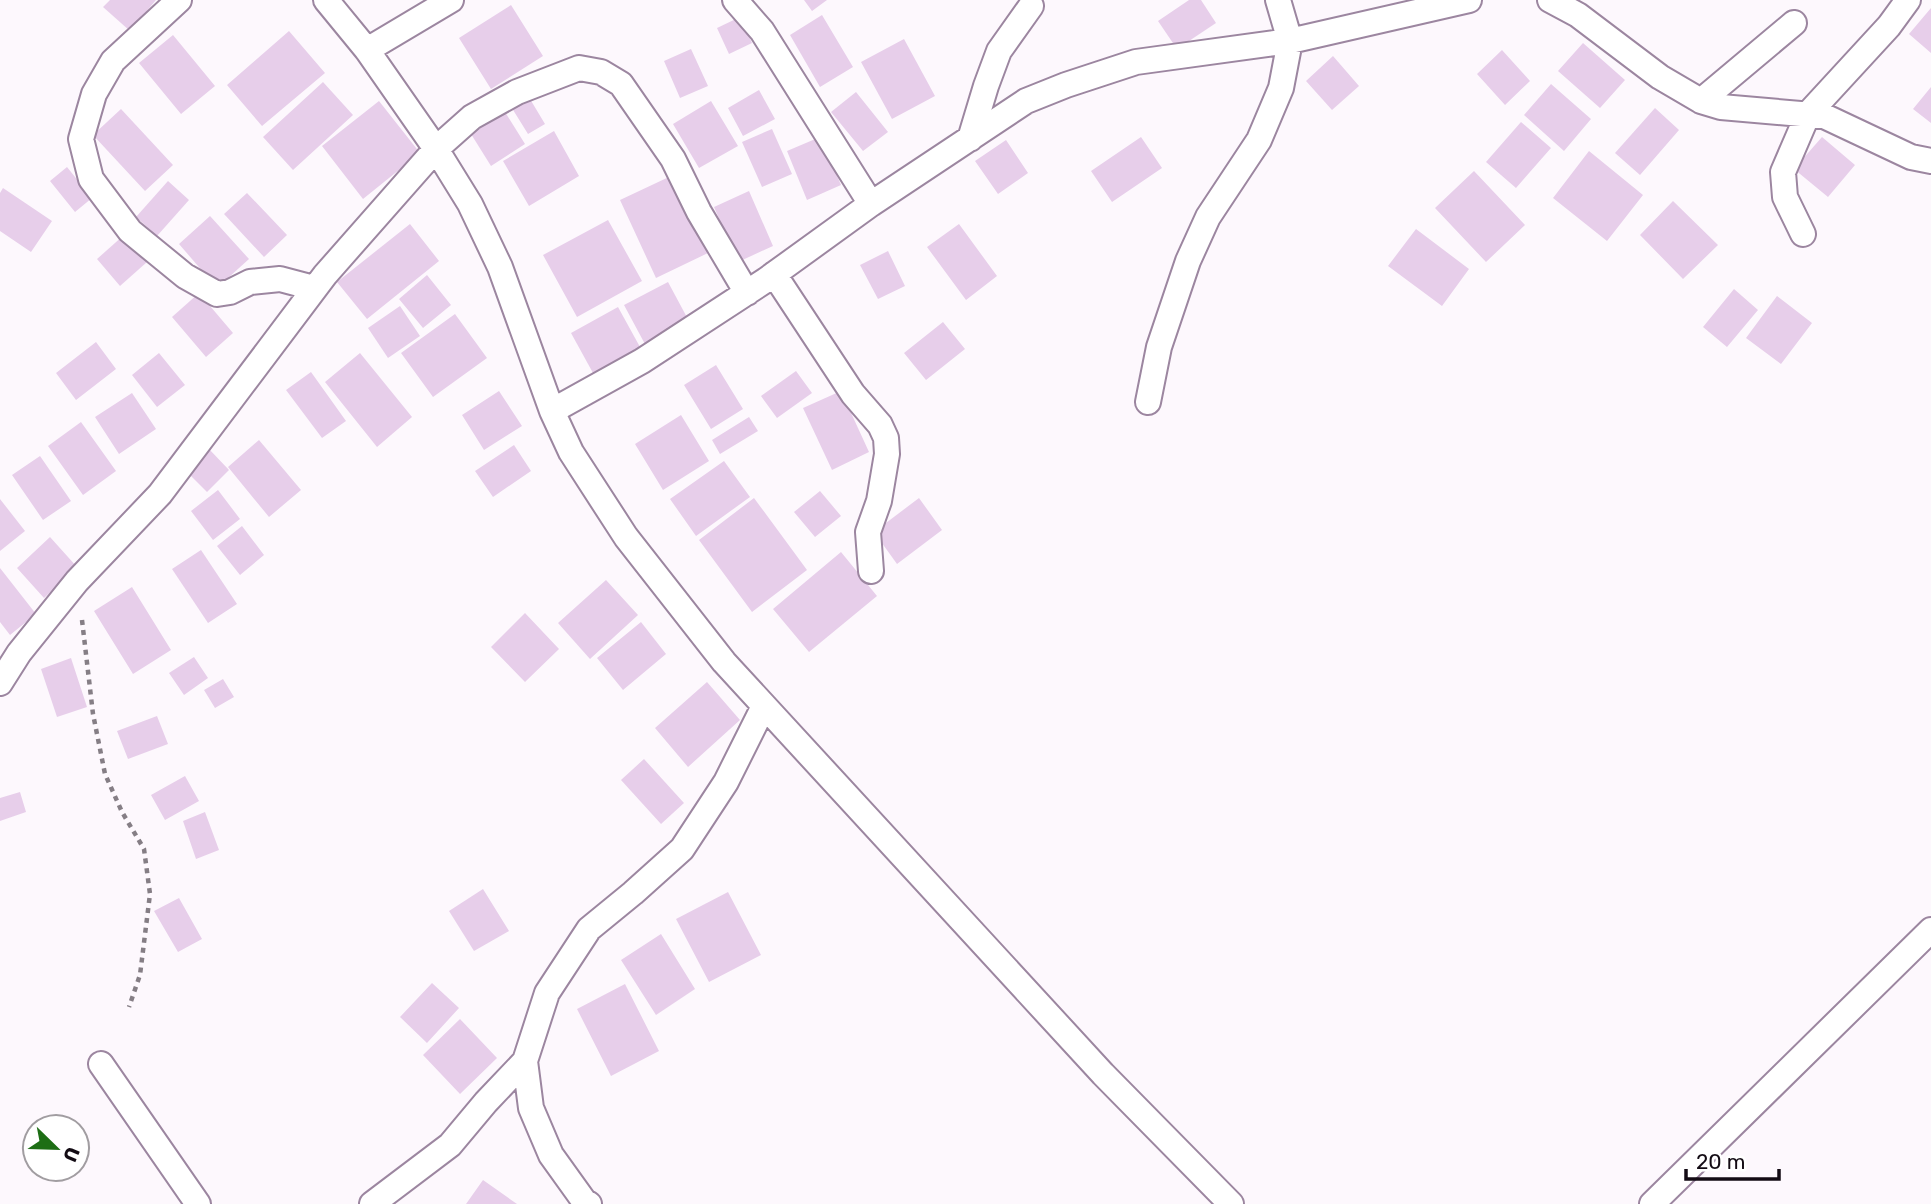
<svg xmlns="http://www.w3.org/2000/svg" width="1931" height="1204" font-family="Rubik,sans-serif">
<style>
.building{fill:#e7ceea}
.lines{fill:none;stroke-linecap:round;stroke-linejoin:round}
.street-casing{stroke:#9c86a0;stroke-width:28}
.path{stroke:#857e85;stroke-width:4.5;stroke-dasharray:5 5;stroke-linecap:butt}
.street{stroke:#fff;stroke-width:24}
</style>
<rect width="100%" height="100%" fill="#fdf8fd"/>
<path class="building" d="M 110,0 L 156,0 L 130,31 L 103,7 Z
M 804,0 L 827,0 L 812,11 Z
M 1189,0 L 1201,0 L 1216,23 L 1177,49 L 1158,21 Z
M 511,5 L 543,56 L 491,89 L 459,38 Z
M 1931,8 L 1931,53 L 1909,34 Z
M 822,15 L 853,67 L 820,87 L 790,35 Z
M 740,17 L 752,43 L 729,54 L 717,28 Z
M 289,31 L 325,73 L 262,126 L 227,85 Z
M 173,35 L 215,86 L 181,114 L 139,63 Z
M 904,39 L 935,96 L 892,119 L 861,62 Z
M 1583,43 L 1625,80 L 1600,108 L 1558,71 Z
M 691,49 L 708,86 L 680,98 L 664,61 Z
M 1502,50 L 1530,81 L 1505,105 L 1477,74 Z
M 1333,56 L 1359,86 L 1332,110 L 1306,81 Z
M 323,82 L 353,115 L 293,170 L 263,137 Z
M 1551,84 L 1591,119 L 1564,151 L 1524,115 Z
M 1931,87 L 1931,123 L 1913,109 Z
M 759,90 L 775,119 L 743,136 L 728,108 Z
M 856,92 L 888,132 L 863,151 L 831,112 Z
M 527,94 L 545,124 L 528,134 L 510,105 Z
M 379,101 L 420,153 L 363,199 L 322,146 Z
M 711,101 L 738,146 L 699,168 L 673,124 Z
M 1655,108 L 1679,130 L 1640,175 L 1615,153 Z
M 121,109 L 173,165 L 145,191 L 93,135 Z
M 505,112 L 525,144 L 491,166 L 471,134 Z
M 1521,122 L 1551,148 L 1516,188 L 1486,162 Z
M 772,129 L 792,174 L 762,187 L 742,142 Z
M 554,131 L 579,176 L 529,206 L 503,161 Z
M 820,137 L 841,185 L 807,200 L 787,151 Z
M 1141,137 L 1162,168 L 1112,202 L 1091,171 Z
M 1822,137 L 1855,165 L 1828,197 L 1794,169 Z
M 1006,140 L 1028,173 L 998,194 L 975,161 Z
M 1589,151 L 1643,195 L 1607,241 L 1553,198 Z
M 67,167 L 92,198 L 75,212 L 50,181 Z
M 1474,171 L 1525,225 L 1486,262 L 1435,208 Z
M 671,176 L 708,253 L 656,278 L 620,200 Z
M 168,181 L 189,200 L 157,236 L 136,217 Z
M 3,188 L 52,221 L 31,252 L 0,231 L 0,193 Z
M 749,191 L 773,246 L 738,262 L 714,207 Z
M 247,193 L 287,235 L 264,257 L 224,214 Z
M 1673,201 L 1718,245 L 1683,279 L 1640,235 Z
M 210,216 L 249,259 L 217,288 L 179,244 Z
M 608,220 L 642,281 L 577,317 L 543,255 Z
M 410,224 L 439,261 L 367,319 L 337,282 Z
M 959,224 L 997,276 L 966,300 L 927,247 Z
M 1416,229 L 1469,269 L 1442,306 L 1388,266 Z
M 124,235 L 147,262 L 120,286 L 97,259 Z
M 888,251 L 905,286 L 878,299 L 860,265 Z
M 427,275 L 451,305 L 423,328 L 399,299 Z
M 668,282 L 690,323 L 646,346 L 624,305 Z
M 1734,289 L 1758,310 L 1727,347 L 1703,327 Z
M 199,293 L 233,333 L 206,357 L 172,317 Z
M 1777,296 L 1812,323 L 1781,364 L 1746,338 Z
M 400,306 L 420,336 L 388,358 L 368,328 Z
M 618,307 L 640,347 L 593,373 L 571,333 Z
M 455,314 L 487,358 L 433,397 L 401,353 Z
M 943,322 L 965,349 L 926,380 L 904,353 Z
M 96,342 L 116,369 L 76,400 L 56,373 Z
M 159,353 L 185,385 L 157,407 L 132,375 Z
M 360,353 L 412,417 L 377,447 L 325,382 Z
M 716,365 L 743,409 L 711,429 L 684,385 Z
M 796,371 L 812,393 L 777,418 L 761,396 Z
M 311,372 L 346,421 L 322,438 L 286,390 Z
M 499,391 L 522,426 L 484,450 L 462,415 Z
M 841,391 L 869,452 L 832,470 L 803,408 Z
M 132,393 L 156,429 L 119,454 L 95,417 Z
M 681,415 L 709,461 L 663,490 L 635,444 Z
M 749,417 L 758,431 L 720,454 L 712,440 Z
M 81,422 L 116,471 L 83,495 L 48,446 Z
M 259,440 L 301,490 L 269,517 L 228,467 Z
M 514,445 L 531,471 L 493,497 L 475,471 Z
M 209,449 L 229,470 L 207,492 L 186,471 Z
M 40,456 L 71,501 L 43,520 L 12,475 Z
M 724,461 L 750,497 L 696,536 L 670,499 Z
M 218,490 L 240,519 L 213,540 L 191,511 Z
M 820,491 L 841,516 L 815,537 L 794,512 Z
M 754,498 L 807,570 L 752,612 L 699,540 Z
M 919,498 L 942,530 L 897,564 L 874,532 Z
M 0,499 L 25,531 L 0,551 Z
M 242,526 L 264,555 L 240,575 L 217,546 Z
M 50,537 L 77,567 L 44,598 L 17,568 Z
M 201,550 L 237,604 L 208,623 L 172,569 Z
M 841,552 L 877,596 L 809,652 L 773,609 Z
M 0,568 L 36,614 L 10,635 L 0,622 Z
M 606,580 L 638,615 L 590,659 L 558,623 Z
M 132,587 L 171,650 L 133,674 L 94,611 Z
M 525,613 L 559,649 L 525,682 L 491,647 Z
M 641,622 L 666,654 L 623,690 L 597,658 Z
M 194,657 L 208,678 L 184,695 L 169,673 Z
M 71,658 L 87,707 L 57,717 L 41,669 Z
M 223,679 L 234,697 L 215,708 L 204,690 Z
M 707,682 L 740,720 L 688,767 L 655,728 Z
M 157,716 L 168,744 L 128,759 L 117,731 Z
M 644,759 L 684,803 L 661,824 L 621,780 Z
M 185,776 L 199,801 L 165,820 L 151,795 Z
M 20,792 L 26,812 L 0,821 L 0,798 Z
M 205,812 L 219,850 L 196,859 L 183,821 Z
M 483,889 L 509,931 L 474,951 L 449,911 Z
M 728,892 L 761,955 L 709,982 L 676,919 Z
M 179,898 L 202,939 L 178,952 L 154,911 Z
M 661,934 L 695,989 L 656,1015 L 621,960 Z
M 432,983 L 459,1008 L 427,1043 L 400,1017 Z
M 625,984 L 659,1051 L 611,1076 L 577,1009 Z
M 460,1019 L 497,1058 L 460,1094 L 423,1055 Z
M 483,1180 L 517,1204 L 466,1204 Z"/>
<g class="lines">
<g class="street-casing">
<path id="street" d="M 179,0 L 113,61 L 94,94 L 81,139 L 91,179 L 130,231 L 185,276 L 217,294 L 230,292 L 250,282 L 280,279 L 314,288
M 326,0 L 367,50 L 436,149 L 470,204 L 500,267 L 552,411 L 571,452 L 626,537 L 724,662 L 1103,1074 L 1231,1204
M 735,0 L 762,31 L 871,204
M 1550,0 L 1578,15 L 1660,77 L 1701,101 L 1721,107 L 1824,116 L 1911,157 L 1931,161
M 367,50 L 451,0
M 1701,101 L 1794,23
M 970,139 L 986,86 L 999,51 L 1031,6
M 1803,234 L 1785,197 L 1783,172 L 1808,114 L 1889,26 L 1908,0
M 774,274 L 853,394 L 880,425 L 886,438 L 887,454 L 879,501 L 868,532 L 871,571
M 1148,402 L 1159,347 L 1188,261 L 1208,217 L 1259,140 L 1281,88 L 1290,41 L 1278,0
M 552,411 L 642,361 L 766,280 L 871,204 L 1026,101 L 1066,85 L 1136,62 L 1290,41 L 1469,0
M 0,683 L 19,653 L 77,581 L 160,494 L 325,275 L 436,149 L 472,117 L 517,92 L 579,68 L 601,72 L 621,84 L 673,159 L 699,212 L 747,293
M 101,1064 L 198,1204
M 372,1204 L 450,1145 L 486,1102 L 525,1061
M 589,1204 L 584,1201 L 551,1155 L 531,1108 L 525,1061 L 547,993 L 589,929 L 633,893 L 682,849 L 726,782 L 764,706
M 1652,1204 L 1931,930"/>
</g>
<path class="path" d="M 82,620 L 93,714 L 105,774 L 122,812 L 144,849 L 150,894 L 140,975 L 129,1007"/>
<use href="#street" class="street"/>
</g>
<g transform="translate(56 1148) rotate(113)"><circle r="33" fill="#ffffff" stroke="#a19da1" stroke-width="2"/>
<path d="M0-5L12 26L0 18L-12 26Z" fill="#1d6e15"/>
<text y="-10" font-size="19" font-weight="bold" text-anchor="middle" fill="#130b14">U</text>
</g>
<path d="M1686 1169v10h93v-10" fill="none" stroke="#130b14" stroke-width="3.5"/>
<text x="1696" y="1169" font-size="21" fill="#130b14" stroke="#ffffff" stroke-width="5" paint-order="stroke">20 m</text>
</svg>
